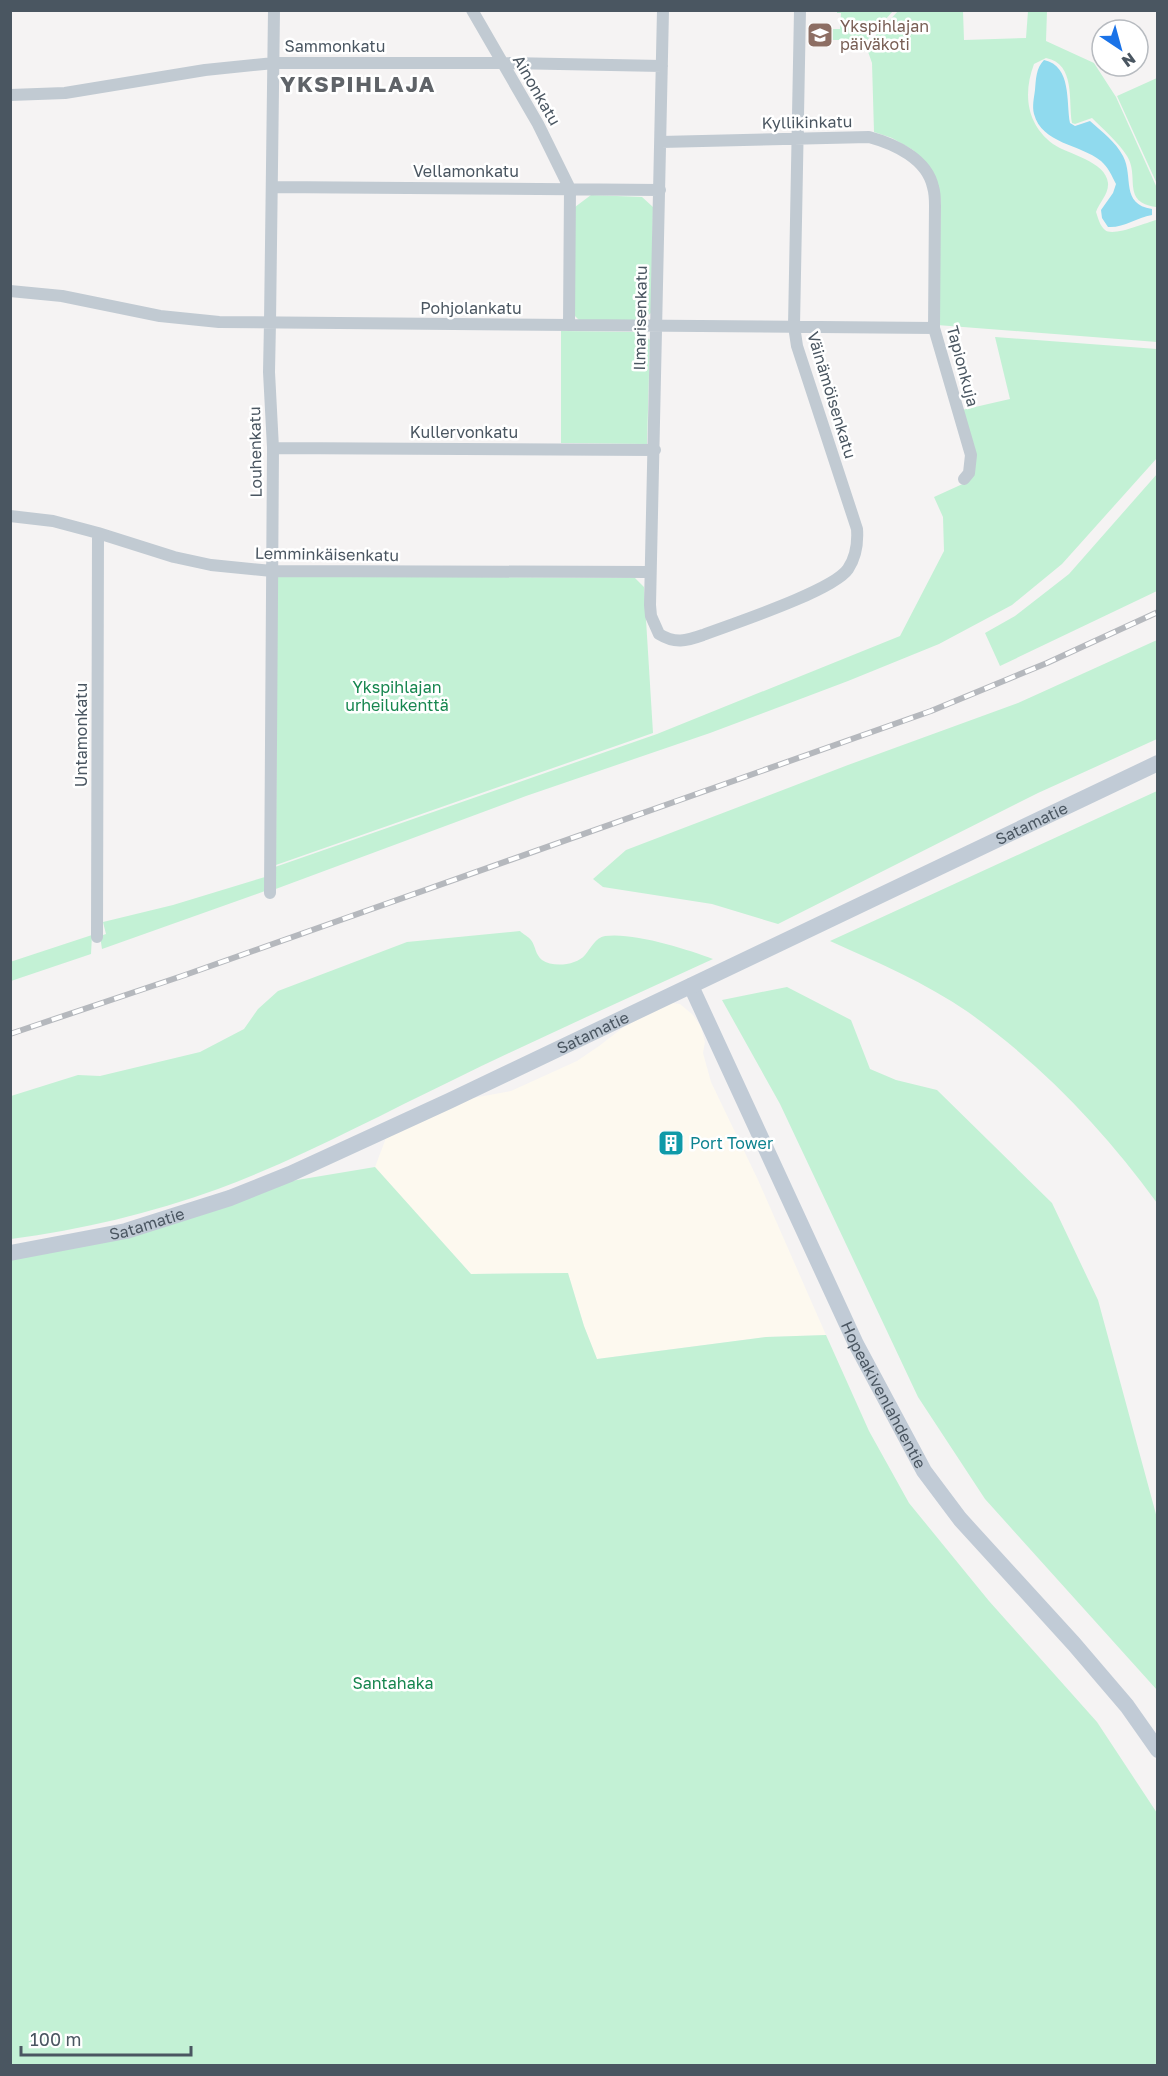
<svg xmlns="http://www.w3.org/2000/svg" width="1168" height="2076" font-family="'Golos Text',sans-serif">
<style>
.commercial{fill:#fdf9ef}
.green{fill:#c3f1d5;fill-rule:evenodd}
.water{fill:#90daee}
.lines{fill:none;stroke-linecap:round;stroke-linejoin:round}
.street{stroke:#c1cad2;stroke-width:12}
.secondary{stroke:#c1cbd6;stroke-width:16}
.rail-casing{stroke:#b5b8bd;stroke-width:6}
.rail{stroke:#fff;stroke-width:4;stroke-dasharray:11;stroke-linecap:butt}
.labels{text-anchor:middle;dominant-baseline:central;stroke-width:5;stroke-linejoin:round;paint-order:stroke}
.education-label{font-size:16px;fill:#785e54;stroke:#fff;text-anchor:start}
.street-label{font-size:16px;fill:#4a5661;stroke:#fff}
.park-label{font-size:16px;fill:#17864f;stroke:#fff}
.culture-label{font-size:16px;fill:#0d838f;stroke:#fff;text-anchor:start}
.district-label{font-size:22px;font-weight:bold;letter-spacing:1.5px;fill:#5f6368;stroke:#fff}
</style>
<rect width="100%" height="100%" fill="#f5f3f3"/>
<path class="commercial" d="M 672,1003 L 680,1004 L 693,1015 L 701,1027 L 705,1042 L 703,1053 L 711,1082 L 758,1180 L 826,1335 L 766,1337 L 597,1359 L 584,1326 L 568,1273 L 471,1274 L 375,1167 L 386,1138 L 473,1098 L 511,1091 L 577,1061 L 599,1046 L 625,1026 Z"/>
<path class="green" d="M 837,11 L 837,10 L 893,11 L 862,46 L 840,47 L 839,40 L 829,40 L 830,29 L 840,29 L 841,13 L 837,13 Z
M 898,11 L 963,11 L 964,40 L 1026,38 L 1028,11 L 1047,11 L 1046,41 L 1094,63 L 1116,97 L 1157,188 L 1157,342 L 937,325 L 941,204 L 939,189 L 913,150 L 892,138 L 874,132 L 872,63 L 866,46 ZM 1046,58 C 1076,64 1068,101 1072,123 L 1075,124 L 1092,118 C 1104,130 1118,142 1127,156 C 1140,177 1121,202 1156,207 L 1156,220 C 1145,223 1113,237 1105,230 C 1100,226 1098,218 1096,212 C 1099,203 1109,194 1108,183 C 1106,161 1067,154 1053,144 C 1026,124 1023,93 1034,64 Z
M 1157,78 L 1157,184 L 1117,96 Z
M 591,195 L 642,197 L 653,207 L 651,313 L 641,321 L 579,320 L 573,314 L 575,207 Z
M 561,331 L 641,332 L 650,340 L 647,444 L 561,443 Z
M 995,337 L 1157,349 L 1157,458 L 1062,564 L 1012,605 L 939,644 L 848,681 L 710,733 L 526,796 L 273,890 L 275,867 L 657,734 L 900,636 L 944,551 L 943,517 L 934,497 L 967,482 L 962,410 L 1010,399 Z
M 1157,474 L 1157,591 L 1000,666 L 985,633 L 1015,616 L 1069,574 Z
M 277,576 L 635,578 L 644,587 L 653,733 L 276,865 Z
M 1157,640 L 1157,739 L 1038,793 L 778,924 L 712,904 L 603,887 L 593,879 L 626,850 L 848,765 L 1018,703 Z
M 1157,791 L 1157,1203 C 1104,1130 1042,1065 968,1012 C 926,983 877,962 830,941 Z
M 265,877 L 265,891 L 102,949 L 100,936 L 106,934 L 103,922 L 173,905 Z
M 520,931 C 523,934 529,937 531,940 C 536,947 535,954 542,960 C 553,968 577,965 585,955 C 591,948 595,938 605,936 C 633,932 687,949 713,959 C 626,999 539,1038 453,1080 C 376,1117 299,1159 218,1189 C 151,1213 81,1230 11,1239 L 11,1096 L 78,1075 L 100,1076 L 200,1052 L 244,1029 L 258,1009 L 278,991 L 407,942 Z
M 92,935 L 91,954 L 11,981 L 10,962 Z
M 787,987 L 851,1020 L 870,1069 L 896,1080 L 937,1090 L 1052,1203 L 1098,1300 L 1157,1518 L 1157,1690 L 985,1499 L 918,1397 L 780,1104 L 722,1000 Z
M 375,1167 L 471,1274 L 568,1273 L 584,1326 L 597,1359 L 766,1337 L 826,1335 L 869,1431 L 909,1503 L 989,1601 L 1097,1722 L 1157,1813 L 1157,2065 L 11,2066 L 11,1259 L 291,1181 Z"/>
<path class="water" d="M 1044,60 C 1072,66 1066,102 1070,123 L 1075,126 L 1090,121 C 1101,131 1116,142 1123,156 C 1134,177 1120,204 1152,209 L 1152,215 C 1136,218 1124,228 1108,227 L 1102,218 L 1101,210 L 1113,193 L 1116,184 C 1112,176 1108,167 1101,161 C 1080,144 1042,144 1034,114 C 1032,106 1034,98 1035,90 C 1036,79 1036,68 1044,60 Z"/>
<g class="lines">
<path class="street" d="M 472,10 L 538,124 L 570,189 L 569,325
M 663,10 L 650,605 L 651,616 L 659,634 C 675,644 686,641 703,635 C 732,624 833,591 848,569 C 856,557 858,543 857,529 L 797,346 L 794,326 L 800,10
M 10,95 L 65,93 L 205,70 L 274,63 L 503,63 L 662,66
M 661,142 L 869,137 C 895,144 927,159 933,187 C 935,193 935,200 935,206 L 934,328 L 971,455 L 969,473 L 964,479
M 272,187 L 660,190
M 10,291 L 62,296 L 160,316 L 219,322 L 934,328
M 273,448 L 655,450
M 10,516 L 53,521 L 98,533 L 174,557 L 211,565 L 272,571 L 650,572
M 270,893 L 273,448 L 269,372 L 270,322 L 274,10
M 97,937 L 98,533"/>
<g class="secondary">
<path id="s1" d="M 691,986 L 856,1344 L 924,1471 L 960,1519 L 1074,1644 L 1127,1706 L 1158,1750"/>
<path id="s2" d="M 10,1253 L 126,1231 L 230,1198 L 290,1174 L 449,1101 L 1158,763"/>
</g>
<g class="rail-casing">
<path id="rail" d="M 10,1034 L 185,975 L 931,711 L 1047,663 L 1158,612"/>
</g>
<use href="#rail" class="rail"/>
</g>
<defs>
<g id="school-square" transform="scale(1.35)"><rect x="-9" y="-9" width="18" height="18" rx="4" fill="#8d6e63" stroke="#fff"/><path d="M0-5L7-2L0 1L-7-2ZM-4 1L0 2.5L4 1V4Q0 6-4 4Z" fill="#fff"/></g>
<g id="building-square" transform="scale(1.35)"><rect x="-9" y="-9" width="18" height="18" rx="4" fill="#0f9aa8" stroke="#fff"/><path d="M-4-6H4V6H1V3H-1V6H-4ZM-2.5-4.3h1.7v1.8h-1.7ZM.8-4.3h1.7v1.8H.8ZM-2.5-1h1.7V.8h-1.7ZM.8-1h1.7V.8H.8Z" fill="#fff"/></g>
</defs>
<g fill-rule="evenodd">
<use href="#school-square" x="820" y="35"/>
<use href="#building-square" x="671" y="1143"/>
</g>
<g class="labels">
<g class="education-label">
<text x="840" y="26">Ykspihlajan<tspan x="840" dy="18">päiväkoti</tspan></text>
</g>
<g class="street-label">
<text x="335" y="46">Sammonkatu</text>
<text transform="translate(537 90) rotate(60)">Ainonkatu</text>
<text transform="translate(807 122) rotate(-1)">Kyllikinkatu</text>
<text x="466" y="171">Vellamonkatu</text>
<text x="471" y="308">Pohjolankatu</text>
<text transform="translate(640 318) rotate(-89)">Ilmarisenkatu</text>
<text transform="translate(963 366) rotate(75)">Tapionkuja</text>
<text transform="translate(832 395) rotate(73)">Väinämöisenkatu</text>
<text x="464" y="432">Kullervonkatu</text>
<text transform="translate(255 452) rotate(-91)">Louhenkatu</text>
<text transform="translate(327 554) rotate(1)">Lemminkäisenkatu</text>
<text transform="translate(81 735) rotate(-90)">Untamonkatu</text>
<text stroke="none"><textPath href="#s2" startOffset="1112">Satamatie</textPath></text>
<text stroke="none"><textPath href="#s2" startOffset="626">Satamatie</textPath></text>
<text stroke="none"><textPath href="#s2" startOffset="140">Satamatie</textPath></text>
<text stroke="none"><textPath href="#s1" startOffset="452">Hopeakivenlahdentie</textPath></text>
</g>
<g class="park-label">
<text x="397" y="687">Ykspihlajan<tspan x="397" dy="18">urheilukenttä</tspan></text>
<text x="393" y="1683">Santahaka</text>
</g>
<g class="culture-label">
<text x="690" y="1143">Port Tower</text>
</g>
<g class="district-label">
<text x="358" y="83">YKSPIHLAJA</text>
</g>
</g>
<rect width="1168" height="2076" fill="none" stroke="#4a5661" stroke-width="24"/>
<g transform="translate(1120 48) rotate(144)"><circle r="28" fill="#ffffff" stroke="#b7bbc0" stroke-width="1.5"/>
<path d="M0-4.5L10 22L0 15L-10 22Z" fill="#1a73e8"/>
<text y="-9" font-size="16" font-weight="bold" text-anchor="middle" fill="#4a5661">N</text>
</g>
<path d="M21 2046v9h170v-9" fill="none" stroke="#4a5661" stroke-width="3"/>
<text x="30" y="2046" font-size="18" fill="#4a5661" stroke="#ffffff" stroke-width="4.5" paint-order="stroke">100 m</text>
</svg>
